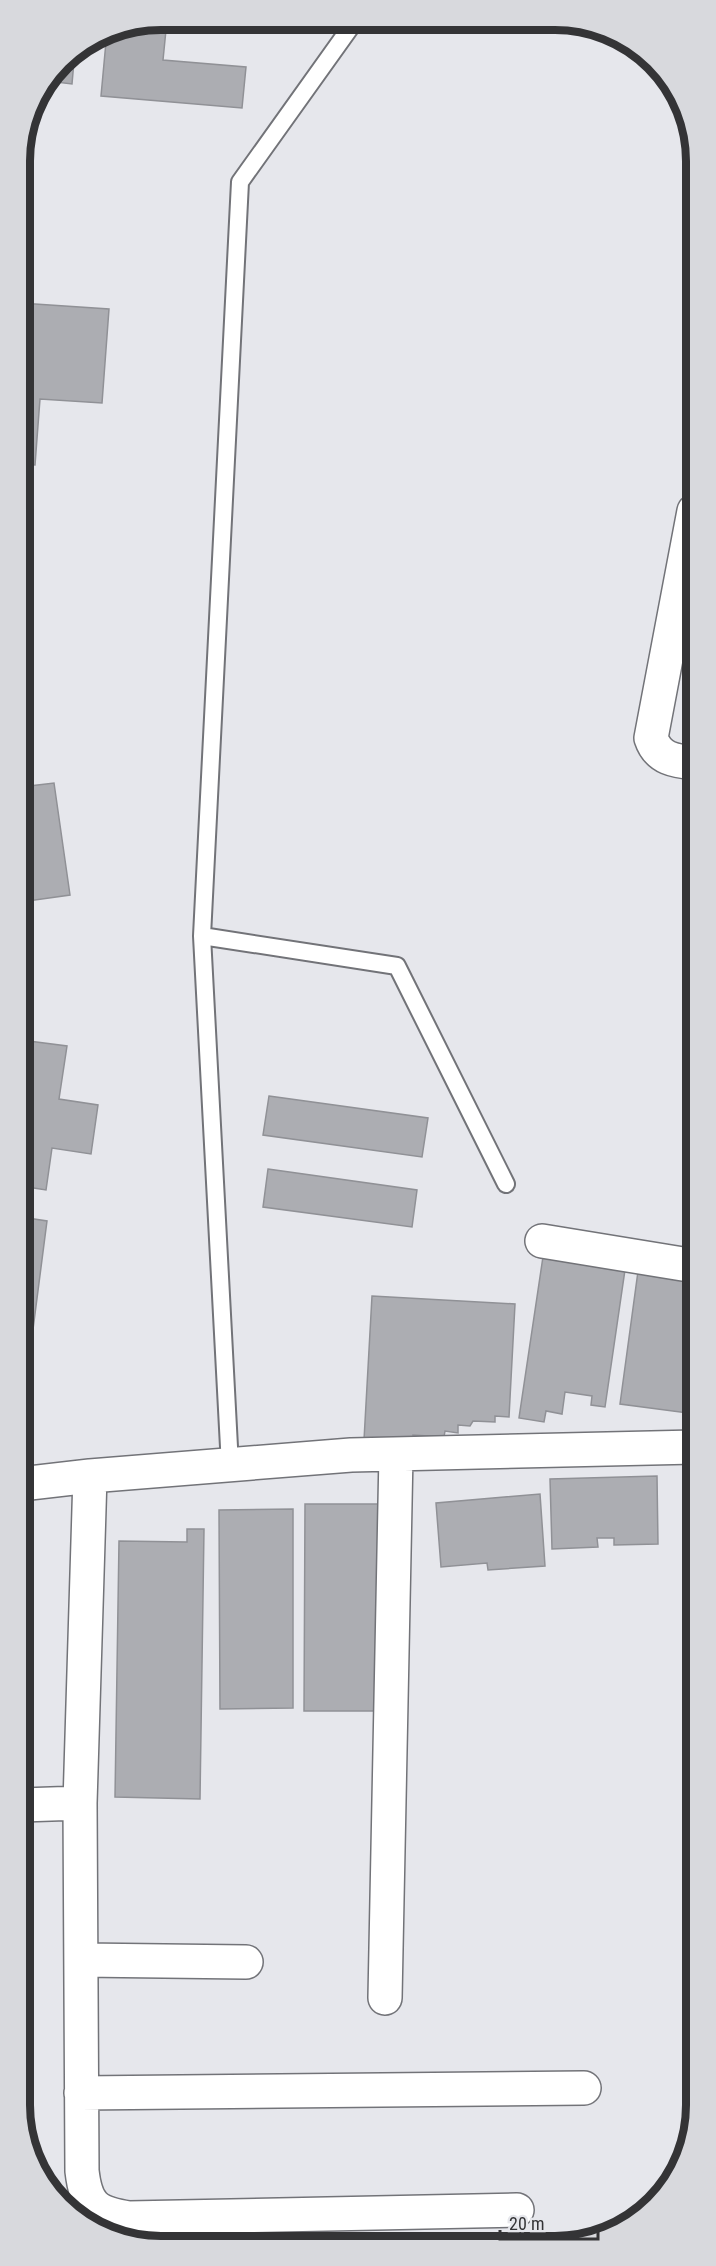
<svg xmlns="http://www.w3.org/2000/svg" width="716" height="2266" font-family="'Roboto Condensed',sans-serif">
<style>
.building{fill:#acadb2;stroke:#909196;stroke-width:1.5}
.lines{fill:none;stroke-linecap:round;stroke-linejoin:round}
.lane-casing{stroke:#727378;stroke-width:20}
.street-casing{stroke:#727378;stroke-width:36}
.lane{stroke:#fff;stroke-width:16}
.street{stroke:#fff;stroke-width:33}
.rim{fill:none;stroke:#343436;stroke-width:8}
</style>
<rect width="100%" height="100%" fill="#e6e7ec"/>
<path class="building" d="M 158,20 L 158,29 L 166,30 L 163,60 L 246,67 L 242,108 L 101,96 L 107,31 Z
M 75,50 L 72,84 L 47,81 L 68,55 Z
M 20,303 L 109,309 L 102,403 L 40,399 L 35,465 L 20,464 Z
M 54,783 L 70,895 L 21,902 L 21,787 Z
M 21,1040 L 67,1046 L 59,1099 L 98,1105 L 91,1154 L 52,1148 L 46,1190 L 21,1186 Z
M 269,1096 L 428,1118 L 422,1157 L 263,1135 Z
M 268,1169 L 417,1190 L 412,1227 L 263,1207 Z
M 21,1217 L 47,1221 L 28,1368 L 21,1367 Z
M 544,1250 L 626,1263 L 605,1407 L 591,1405 L 592,1396 L 565,1392 L 562,1414 L 546,1411 L 544,1422 L 519,1418 Z
M 639,1264 L 695,1272 L 695,1414 L 620,1404 Z
M 372,1296 L 515,1304 L 509,1417 L 495,1416 L 495,1422 L 473,1421 L 470,1426 L 458,1425 L 458,1433 L 445,1431 L 444,1437 L 413,1435 L 413,1443 L 364,1440 Z
M 657,1476 L 658,1544 L 614,1545 L 614,1538 L 597,1538 L 598,1547 L 552,1549 L 550,1479 Z
M 540,1494 L 545,1566 L 488,1570 L 487,1563 L 441,1567 L 436,1503 Z
M 305,1504 L 379,1504 L 378,1711 L 304,1711 Z
M 293,1509 L 293,1708 L 220,1709 L 219,1510 Z
M 187,1529 L 204,1529 L 200,1799 L 115,1797 L 119,1541 L 187,1542 Z"/>
<g class="lines">
<g class="lane-casing">
<path id="lane" d="M 202,936 L 397,966 L 506,1184
M 230,1466 L 202,936 L 240,182 L 355,21"/>
</g>
<g class="street-casing">
<path id="street" d="M 694,511 L 651,738 C 658,759 675,761 695,763
M 542,1241 L 695,1266
M 90,1476 L 80,1803 L 82,2171 C 86,2205 95,2213 129,2218 L 517,2210
M 21,1484 L 90,1476 L 351,1455 L 695,1447
M 22,1805 L 80,1803
M 82,1960 L 246,1962
M 385,1998 L 396,1454
M 81,2093 L 584,2088"/>
</g>
<use href="#lane" class="lane"/>
<use href="#street" class="street"/>
</g>
<path d="M0 0H716V2266H0ZM161 30H555A131 131 0 0 1 686 161V2105A131 131 0 0 1 555 2236H161A131 131 0 0 1 30 2105V161A131 131 0 0 1 161 30Z" fill="#d8d9dd" fill-rule="evenodd"/>
<path class="rim" d="M161 30H555A131 131 0 0 1 686 161V2105A131 131 0 0 1 555 2236H161A131 131 0 0 1 30 2105V161A131 131 0 0 1 161 30Z"/>
<path d="M500 2230v9h98v-9" fill="none" stroke="#343436" stroke-width="3"/>
<text x="509" y="2230" font-size="18" fill="#343436" stroke="#e6e7ec" stroke-width="4.5" paint-order="stroke">20 m</text>
</svg>
